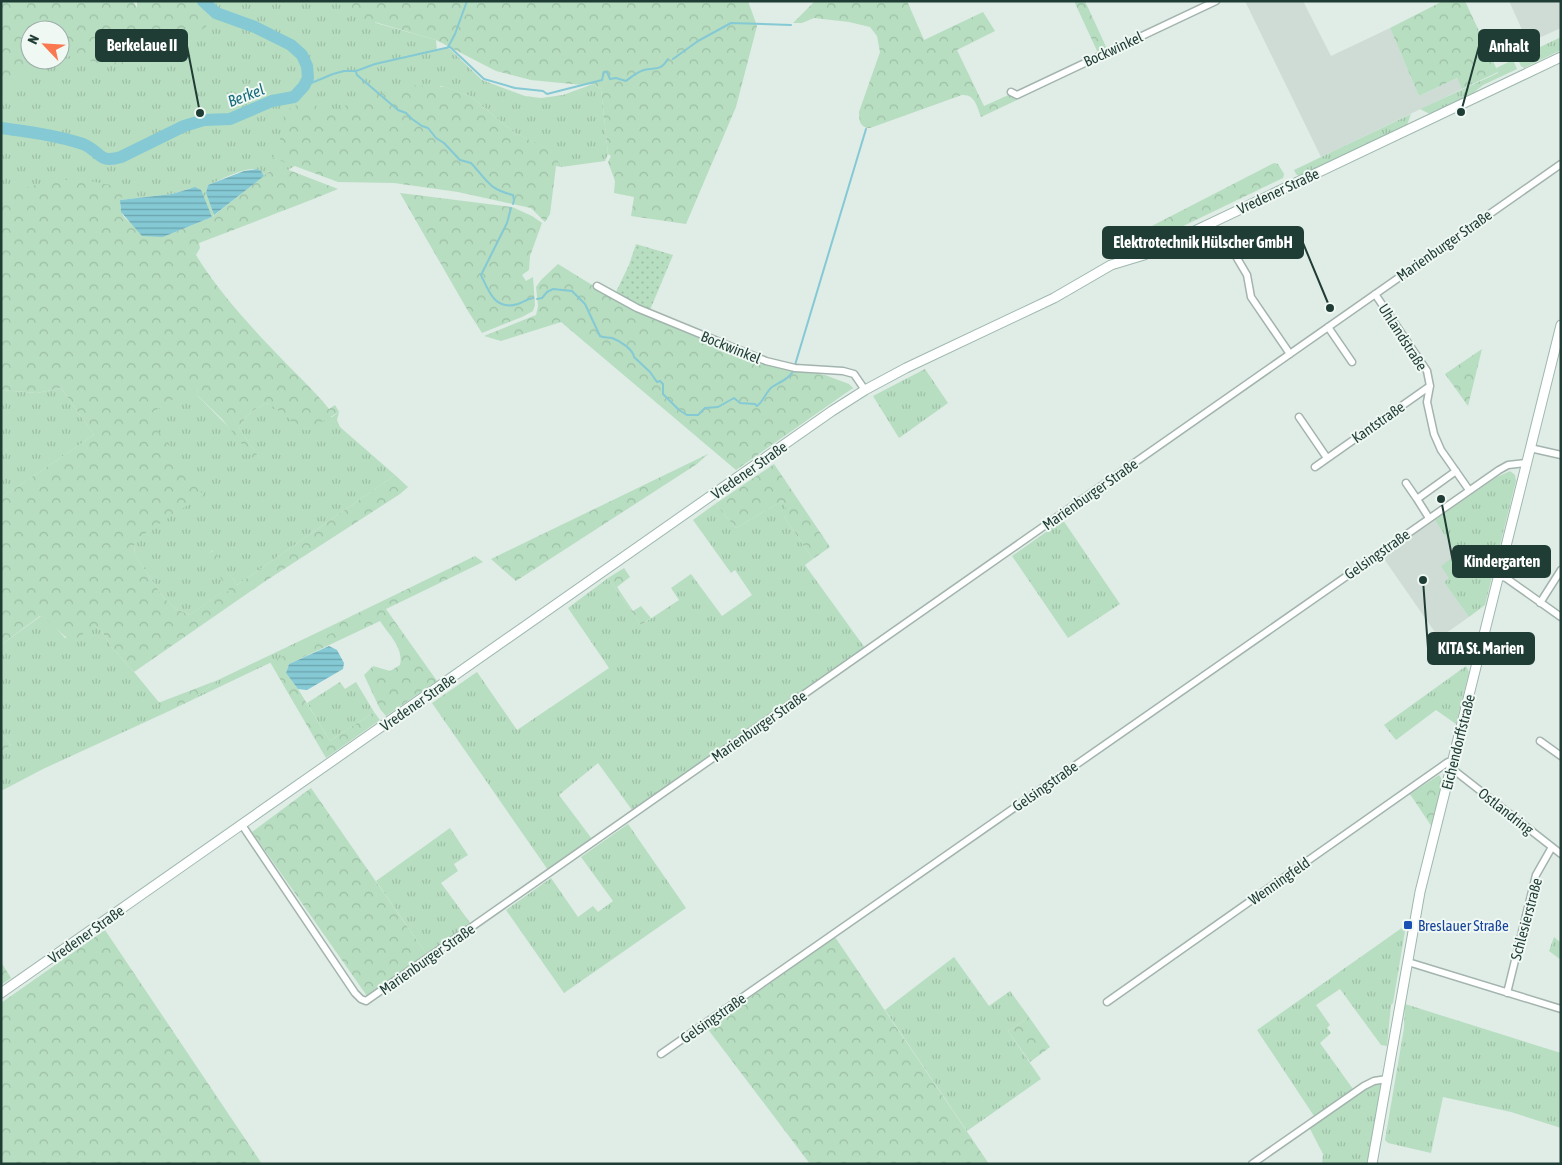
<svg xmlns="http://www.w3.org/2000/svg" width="1562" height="1165" font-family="'Asap Condensed',sans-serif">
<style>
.built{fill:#cedcd5}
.grass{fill:url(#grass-tufts)}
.forest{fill:url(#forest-crowns)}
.garden{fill:url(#garden-dots)}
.water{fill:url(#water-rules)}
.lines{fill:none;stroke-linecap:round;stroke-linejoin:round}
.stream{stroke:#84c9d4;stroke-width:2}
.river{stroke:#84c9d4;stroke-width:12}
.street-casing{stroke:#a2b4ad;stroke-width:9}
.secondary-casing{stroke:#9db8ae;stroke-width:11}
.street{stroke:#fff;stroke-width:6}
.secondary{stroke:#fff;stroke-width:9}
.transit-dot{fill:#1a4fb4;stroke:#f0f8f4;stroke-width:2}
.labels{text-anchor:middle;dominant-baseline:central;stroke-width:4;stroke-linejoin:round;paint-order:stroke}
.street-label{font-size:15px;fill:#1f3d35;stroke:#f0f8f4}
.transit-label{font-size:15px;fill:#164399;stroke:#f0f8f4;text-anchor:start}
.water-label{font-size:16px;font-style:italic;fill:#166c7c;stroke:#f0f8f4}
.leader{fill:none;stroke:#1f3d35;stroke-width:2}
.callout-dot{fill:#1f3d35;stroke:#f0f8f4;stroke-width:2}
.callout{fill:#1f3d35;stroke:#1f3d35;stroke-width:2}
.callout-label{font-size:16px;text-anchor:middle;font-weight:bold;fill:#fff}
</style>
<defs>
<pattern id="grass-tufts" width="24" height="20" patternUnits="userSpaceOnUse" patternTransform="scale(1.25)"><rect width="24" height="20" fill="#b7dec1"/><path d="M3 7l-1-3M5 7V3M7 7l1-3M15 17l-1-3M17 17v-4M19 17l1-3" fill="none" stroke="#9dbfa6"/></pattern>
<pattern id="forest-crowns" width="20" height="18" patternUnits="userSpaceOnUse" patternTransform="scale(1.25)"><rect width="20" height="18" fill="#b7dec1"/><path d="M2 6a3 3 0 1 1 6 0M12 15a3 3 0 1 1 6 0" fill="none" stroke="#9dbfa6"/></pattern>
<pattern id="garden-dots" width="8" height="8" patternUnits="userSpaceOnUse" patternTransform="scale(1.25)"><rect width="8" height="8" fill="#b7dec1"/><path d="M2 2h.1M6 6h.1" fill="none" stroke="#9dbfa6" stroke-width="1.8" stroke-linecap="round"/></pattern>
<pattern id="water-rules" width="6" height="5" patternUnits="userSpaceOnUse" patternTransform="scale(1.25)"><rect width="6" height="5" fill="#84c9d4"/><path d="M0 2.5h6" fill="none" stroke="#6ba4ad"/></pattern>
</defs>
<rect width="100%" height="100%" fill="#e0ece6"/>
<path class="built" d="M 1245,1 L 1303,1 L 1331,56 L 1390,28 L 1419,96 L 1457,78 L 1462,89 L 1321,157 Z
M 1509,1 L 1561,1 L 1561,28 L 1528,43 Z
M 1435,520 L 1458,554 L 1449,579 L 1444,582 L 1469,617 L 1439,638 L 1382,556 Z"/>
<path class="grass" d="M 138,1 L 349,1 L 376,23 L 436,40 L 437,51 L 447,48 L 450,49 L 482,80 L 525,96 L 541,98 L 563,95 L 593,84 L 601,89 L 608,154 L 605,161 L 561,167 L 552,151 L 515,133 L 470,96 L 441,86 L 307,158 L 285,172 L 269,171 L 264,176 C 262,172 260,169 255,169 C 242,168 221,180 208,185 L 206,193 L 214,215 L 212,217 L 209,212 L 191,188 L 172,194 L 120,200 L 122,197 L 1,219 L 1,75 L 30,60 L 60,60 L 60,36 L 144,51 Z
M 1561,37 L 1561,50 L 1524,68 L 1521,66 L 1517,58 Z
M 1513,60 L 1517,69 L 1483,85 L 1473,93 L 1430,114 L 1420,109 L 1498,73 L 1496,68 Z
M 1411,114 L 1407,125 L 1299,176 L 1296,174 L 1294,170 Z
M 925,369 L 948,403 L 899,438 L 873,396 Z
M 193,386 L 198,389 L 197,395 L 260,459 L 239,428 C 247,414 254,408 268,403 L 272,405 L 332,417 L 339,412 L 337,420 L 340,427 L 395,475 L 237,585 L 213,550 L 206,556 L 231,591 L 221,593 L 190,615 L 176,609 L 163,597 L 135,555 L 134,544 L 141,536 L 150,414 Z
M 61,388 L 94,435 L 1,498 L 1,390 L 37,393 Z
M 1510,471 L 1515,475 L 1516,481 L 1485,605 L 1469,617 L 1444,582 L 1449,578 L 1441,566 L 1457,554 L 1435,520 L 1497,477 Z
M 782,501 L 790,513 L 784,517 L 813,559 L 805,565 L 865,648 L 632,810 L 598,763 L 559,795 L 592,839 L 548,870 L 432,703 L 477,672 L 517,730 L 609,668 L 568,608 L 608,578 L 641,625 L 679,600 L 671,588 L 691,574 L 722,616 L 752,595 L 735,570 L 731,573 L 693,520 L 715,504 L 736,528 Z
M 1063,520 L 1120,604 L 1068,638 L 1012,556 Z
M 41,616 L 50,621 L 65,638 L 95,626 L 101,630 L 113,649 L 134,672 L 167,712 L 43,769 L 1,791 L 1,752 L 11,745 L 1,732 L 1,645 Z
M 331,626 L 333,633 L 192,700 L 218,680 Z
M 1466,666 L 1469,672 L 1456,724 L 1436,710 L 1396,740 L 1384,725 Z
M 340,682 L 345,689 L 356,682 L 374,712 L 330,741 L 307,703 Z
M 628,824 L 686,908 L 564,993 L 506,910 L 551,878 L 578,917 L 593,906 L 598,912 L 613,901 L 581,857 Z
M 450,828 L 468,855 L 454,864 L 458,871 L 441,883 L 471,924 L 427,955 L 376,881 Z
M 1406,925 L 1393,1003 L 1391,1005 L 1387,1046 L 1381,1045 L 1340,989 L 1316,1005 L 1330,1025 L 1327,1028 L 1331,1033 L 1320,1043 L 1353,1089 L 1314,1116 L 1257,1030 Z
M 1554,937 L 1561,943 L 1561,960 L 1549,951 Z
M 954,957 L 989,1006 L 1010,991 L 1029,1017 L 1008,1031 L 1041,1079 L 967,1131 L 885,1010 Z
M 1405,1004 L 1561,1053 L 1561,1128 L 1511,1112 L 1443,1097 L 1431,1153 L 1388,1143 L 1385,1140 L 1404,1028 Z
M 1374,1084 L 1382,1084 L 1367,1164 L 1322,1164 L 1323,1154 L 1309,1127 Z"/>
<path class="forest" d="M 1,1 L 133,1 L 137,8 L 137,1 L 189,1 L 199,13 L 209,18 L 206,27 L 192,36 L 177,44 L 120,68 L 60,54 L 60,30 L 30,30 L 30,60 L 40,60 L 29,67 L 16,82 L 1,93 Z
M 347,1 L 748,1 L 757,26 L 736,107 L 686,224 L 631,216 L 634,197 L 614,193 L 615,181 L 608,162 L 611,156 L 608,154 L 601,89 L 593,84 L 582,85 L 531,80 L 496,71 L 436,40 L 354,16 Z
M 815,1 L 907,1 L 924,40 L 983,12 L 995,31 L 957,50 L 984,106 L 1022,89 L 1019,99 L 981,117 C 977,107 975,94 962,95 L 870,128 C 860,128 859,121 859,112 L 880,52 L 877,36 L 870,27 L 849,22 L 814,18 L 802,23 L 793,23 Z
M 1074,1 L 1085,1 L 1107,49 L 1098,53 Z
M 1443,1 L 1465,1 L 1498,72 L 1462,89 L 1457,78 L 1419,96 L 1390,28 Z
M 408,85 L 445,87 L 470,96 L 515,133 L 553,151 L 561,167 L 556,166 L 550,214 L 545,222 L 531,208 L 458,192 L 394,183 L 338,182 L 273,158 C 281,141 284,126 284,108 L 291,108 L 309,99 L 326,115 L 344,106 Z
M 1274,163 L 1278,164 L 1284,174 L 1283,178 L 1146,244 L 1139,245 L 1131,243 L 1146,229 Z
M 281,167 L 338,189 C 292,208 245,225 199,243 L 200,248 L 196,255 C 217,290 251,327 279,356 C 296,374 314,390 329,409 L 335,405 L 339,412 L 306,431 L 268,403 C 254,408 247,414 239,428 L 260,459 L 260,462 L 257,463 L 222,419 L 197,395 L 198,389 L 193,387 L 150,414 L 151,420 L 203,495 L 141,536 L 134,545 L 135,555 L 163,597 L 176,609 L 190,615 L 222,592 L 230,591 L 205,556 L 214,550 L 237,585 L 395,475 L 408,487 L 400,494 L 264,582 L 134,672 L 113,649 L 101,630 L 95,626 L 73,641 C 60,636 54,622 40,616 L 1,645 L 1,498 L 94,435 L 61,388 L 37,393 L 1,390 L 1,194 L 55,180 L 85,180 L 116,186 L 124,193 C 109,221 143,230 163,237 L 212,217 L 271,170 Z
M 400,193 L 512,207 L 532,216 L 542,223 L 530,256 L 529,270 L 522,275 L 526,281 L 533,277 L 535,305 L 533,311 L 522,317 L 482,333 L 468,311 Z
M 558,264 L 623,304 L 744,357 L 800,372 L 825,375 L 849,384 L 853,388 L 736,470 L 561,322 L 501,341 L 484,336 L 536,315 L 538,306 L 536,287 L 541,280 Z
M 1482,349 L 1468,406 L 1445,374 Z
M 708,454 L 697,464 L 516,581 L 491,559 Z
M 774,464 L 830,547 L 813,559 L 784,517 L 789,513 L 782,501 L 736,528 L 715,504 Z
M 475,556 L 483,562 L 386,609 L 437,681 L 386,716 L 380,709 L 364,675 L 373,666 L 390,671 L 400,665 C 404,648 389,635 380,621 L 289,664 L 286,673 L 298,689 L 330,741 L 374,712 L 380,720 L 326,758 L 270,662 L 332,633 L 331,626 Z
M 624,568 L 630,577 L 617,587 L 633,611 L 641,606 L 651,618 L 641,625 L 608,578 Z
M 218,680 L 192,700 L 167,712 L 158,703 Z
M 1,732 L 11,745 L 1,752 Z
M 1439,775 L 1443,781 L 1432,827 L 1410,794 Z
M 311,788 L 427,955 L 367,996 L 252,832 Z
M 105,930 L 262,1164 L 1,1164 L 1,1003 Z
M 835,937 L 989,1164 L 810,1164 L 707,1028 Z
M 1,962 L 11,978 L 1,985 Z
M 1029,1017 L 1050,1047 L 1030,1062 L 1008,1031 Z"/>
<path class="garden" d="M 636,244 L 673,255 L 650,310 L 615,294 L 629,265 Z"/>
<path class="water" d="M 257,169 L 261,171 L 264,176 L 214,215 L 206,193 L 208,185 L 244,171 Z
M 195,187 L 201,190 L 212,217 L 163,237 L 142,236 L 121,212 L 120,200 L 172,194 Z
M 329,646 L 337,650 L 344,663 L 343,669 L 307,690 L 298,689 L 286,673 L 289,664 Z"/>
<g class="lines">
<path class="stream" d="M 448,47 L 455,34 L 467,1
M 673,59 L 698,41 L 731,23 L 791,25
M 356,72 L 357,75 L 398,110 L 406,113 L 412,119 L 422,126 L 428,128 L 436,138 L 444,143 L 460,160 L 471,163 C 487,180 488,189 513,195 L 514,200 L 513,204
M 304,86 L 333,74 L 344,71 L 356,71 L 375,64 L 450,47 L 484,79 L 515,88 L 543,91 L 547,94 L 602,80 L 604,72 L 607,72 L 610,79 L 616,78 L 626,81 C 631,77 637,72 644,70 C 655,67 660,72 668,59
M 511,208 L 507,223 L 481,275 C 489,292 495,311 518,304 C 523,302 527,299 533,298
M 537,299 L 542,298 L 547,292 L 553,289 L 572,291 L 585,304 L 600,336 C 604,338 607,337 612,338 C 620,341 633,349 634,357 L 650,372 L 657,382 L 660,381 L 663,384 L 663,394 L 679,410 L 687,415 L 698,415 L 705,408 L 718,407 L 734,398 L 740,403 L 755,404 L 757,406 C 764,401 765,393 772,387 C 780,382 789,379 794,370
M 795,365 L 866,129"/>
<path class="river" d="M 1,128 C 29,132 56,135 83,144 C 101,151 98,164 121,157 L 184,126 L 204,120 L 230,119 L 272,101 L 294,97 L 304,86 L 308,78 L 307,66 L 302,55 L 291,45 L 255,27 L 216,13 L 203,1"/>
<g class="street-casing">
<path id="street" d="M 1011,92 L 1017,95 L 1216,1
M 1234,253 L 1247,275 L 1251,297 L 1290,354
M 597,286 L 637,308 L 766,361 L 795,368 L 843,371 L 854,374 L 865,390
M 1375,294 L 1427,371 L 1430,386 L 1427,402 L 1434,434 L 1441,450 L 1469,490
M 1328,327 L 1352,362
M 1299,417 L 1327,458
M 1530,448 L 1561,455
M 1315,467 L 1430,386
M 1406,483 L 1417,499
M 1429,518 L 1417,499 L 1456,471
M 1499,576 L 1506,578 L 1561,617
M 1540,603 L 1561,570
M 1540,741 L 1561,756
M 1451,770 L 1455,771 L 1561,854
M 242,825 L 355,993 L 361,999 L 366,1001 L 1561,164
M 1408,962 L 1561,1009
M 1507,993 L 1536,875 L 1552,847
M 1107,1002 L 1448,762 L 1452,763
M 661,1054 L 1499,470 L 1508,465 L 1526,463
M 1252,1164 L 1364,1086 L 1374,1081 L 1387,1079"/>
</g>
<g class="secondary-casing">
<path id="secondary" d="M 1,993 L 832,411 L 865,390 L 906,368 L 1054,298 L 1111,265 L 1144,255 L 1561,57
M 1372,1164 L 1420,892 L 1561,325"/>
</g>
<use href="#street" class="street"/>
<use href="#secondary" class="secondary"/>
</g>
<rect class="transit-dot" x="1403" y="920" width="10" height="10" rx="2.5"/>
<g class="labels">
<g class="street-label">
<text transform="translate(1113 49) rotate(-25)">Bockwinkel</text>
<text transform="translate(1278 191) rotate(-25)">Vredener Straße</text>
<text transform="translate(1444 245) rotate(-35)">Marienburger Straße</text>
<text transform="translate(1403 337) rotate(57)">Uhlandstraße</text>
<text transform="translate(731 347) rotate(22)">Bockwinkel</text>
<text transform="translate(1378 422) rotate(-35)">Kantstraße</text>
<text transform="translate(749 470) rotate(-35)">Vredener Straße</text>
<text transform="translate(1090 494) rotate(-35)">Marienburger Straße</text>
<text transform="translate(1377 554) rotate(-35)">Gelsingstraße</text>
<text transform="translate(418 702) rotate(-35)">Vredener Straße</text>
<text transform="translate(759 726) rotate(-35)">Marienburger Straße</text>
<text transform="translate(1458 742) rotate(-76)">Eichendorffstraße</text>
<text transform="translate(1045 786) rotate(-35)">Gelsingstraße</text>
<text transform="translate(1506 811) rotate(38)">Ostlandring</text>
<text transform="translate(1279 881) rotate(-35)">Wenningfeld</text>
<text transform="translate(1526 919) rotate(-75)">Schlesierstraße</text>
<text transform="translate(86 934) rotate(-35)">Vredener Straße</text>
<text transform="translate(427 959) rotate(-35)">Marienburger Straße</text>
<text transform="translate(713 1018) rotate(-35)">Gelsingstraße</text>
</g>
<g class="transit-label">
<text x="1418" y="925">Breslauer Straße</text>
</g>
<g class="water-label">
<text transform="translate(246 95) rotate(-21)">Berkel</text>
</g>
</g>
<path class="leader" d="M200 113L187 46M1461 112L1479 46M1330 308L1303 243M1441 499L1453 562M1423 580L1428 648"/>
<g class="callout-dot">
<circle cx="200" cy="113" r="5"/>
<circle cx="1461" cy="112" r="5"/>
<circle cx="1330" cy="308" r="5"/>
<circle cx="1441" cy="499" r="5"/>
<circle cx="1423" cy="580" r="5"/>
</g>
<g class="callout">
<rect x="96" y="30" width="91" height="31" rx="5"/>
<rect x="1479" y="30" width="60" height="31" rx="5"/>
<rect x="1103" y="227" width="200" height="31" rx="5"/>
<rect x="1453" y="546" width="97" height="31" rx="5"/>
<rect x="1428" y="633" width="106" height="31" rx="5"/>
</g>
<g class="callout-label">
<text x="142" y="51">Berkelaue II</text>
<text x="1509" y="52">Anhalt</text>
<text x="1203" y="248">Elektrotechnik Hülscher GmbH</text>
<text x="1502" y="567">Kindergarten</text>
<text x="1481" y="654">KITA St. Marien</text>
</g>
<rect width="1562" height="1165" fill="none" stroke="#1f3d35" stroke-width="5"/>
<g transform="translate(45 45) rotate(295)"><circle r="24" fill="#f0f8f4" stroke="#9cada8"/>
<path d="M0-4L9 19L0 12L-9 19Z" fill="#fa784f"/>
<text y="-8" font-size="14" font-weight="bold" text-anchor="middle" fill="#1f3d35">N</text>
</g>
</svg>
